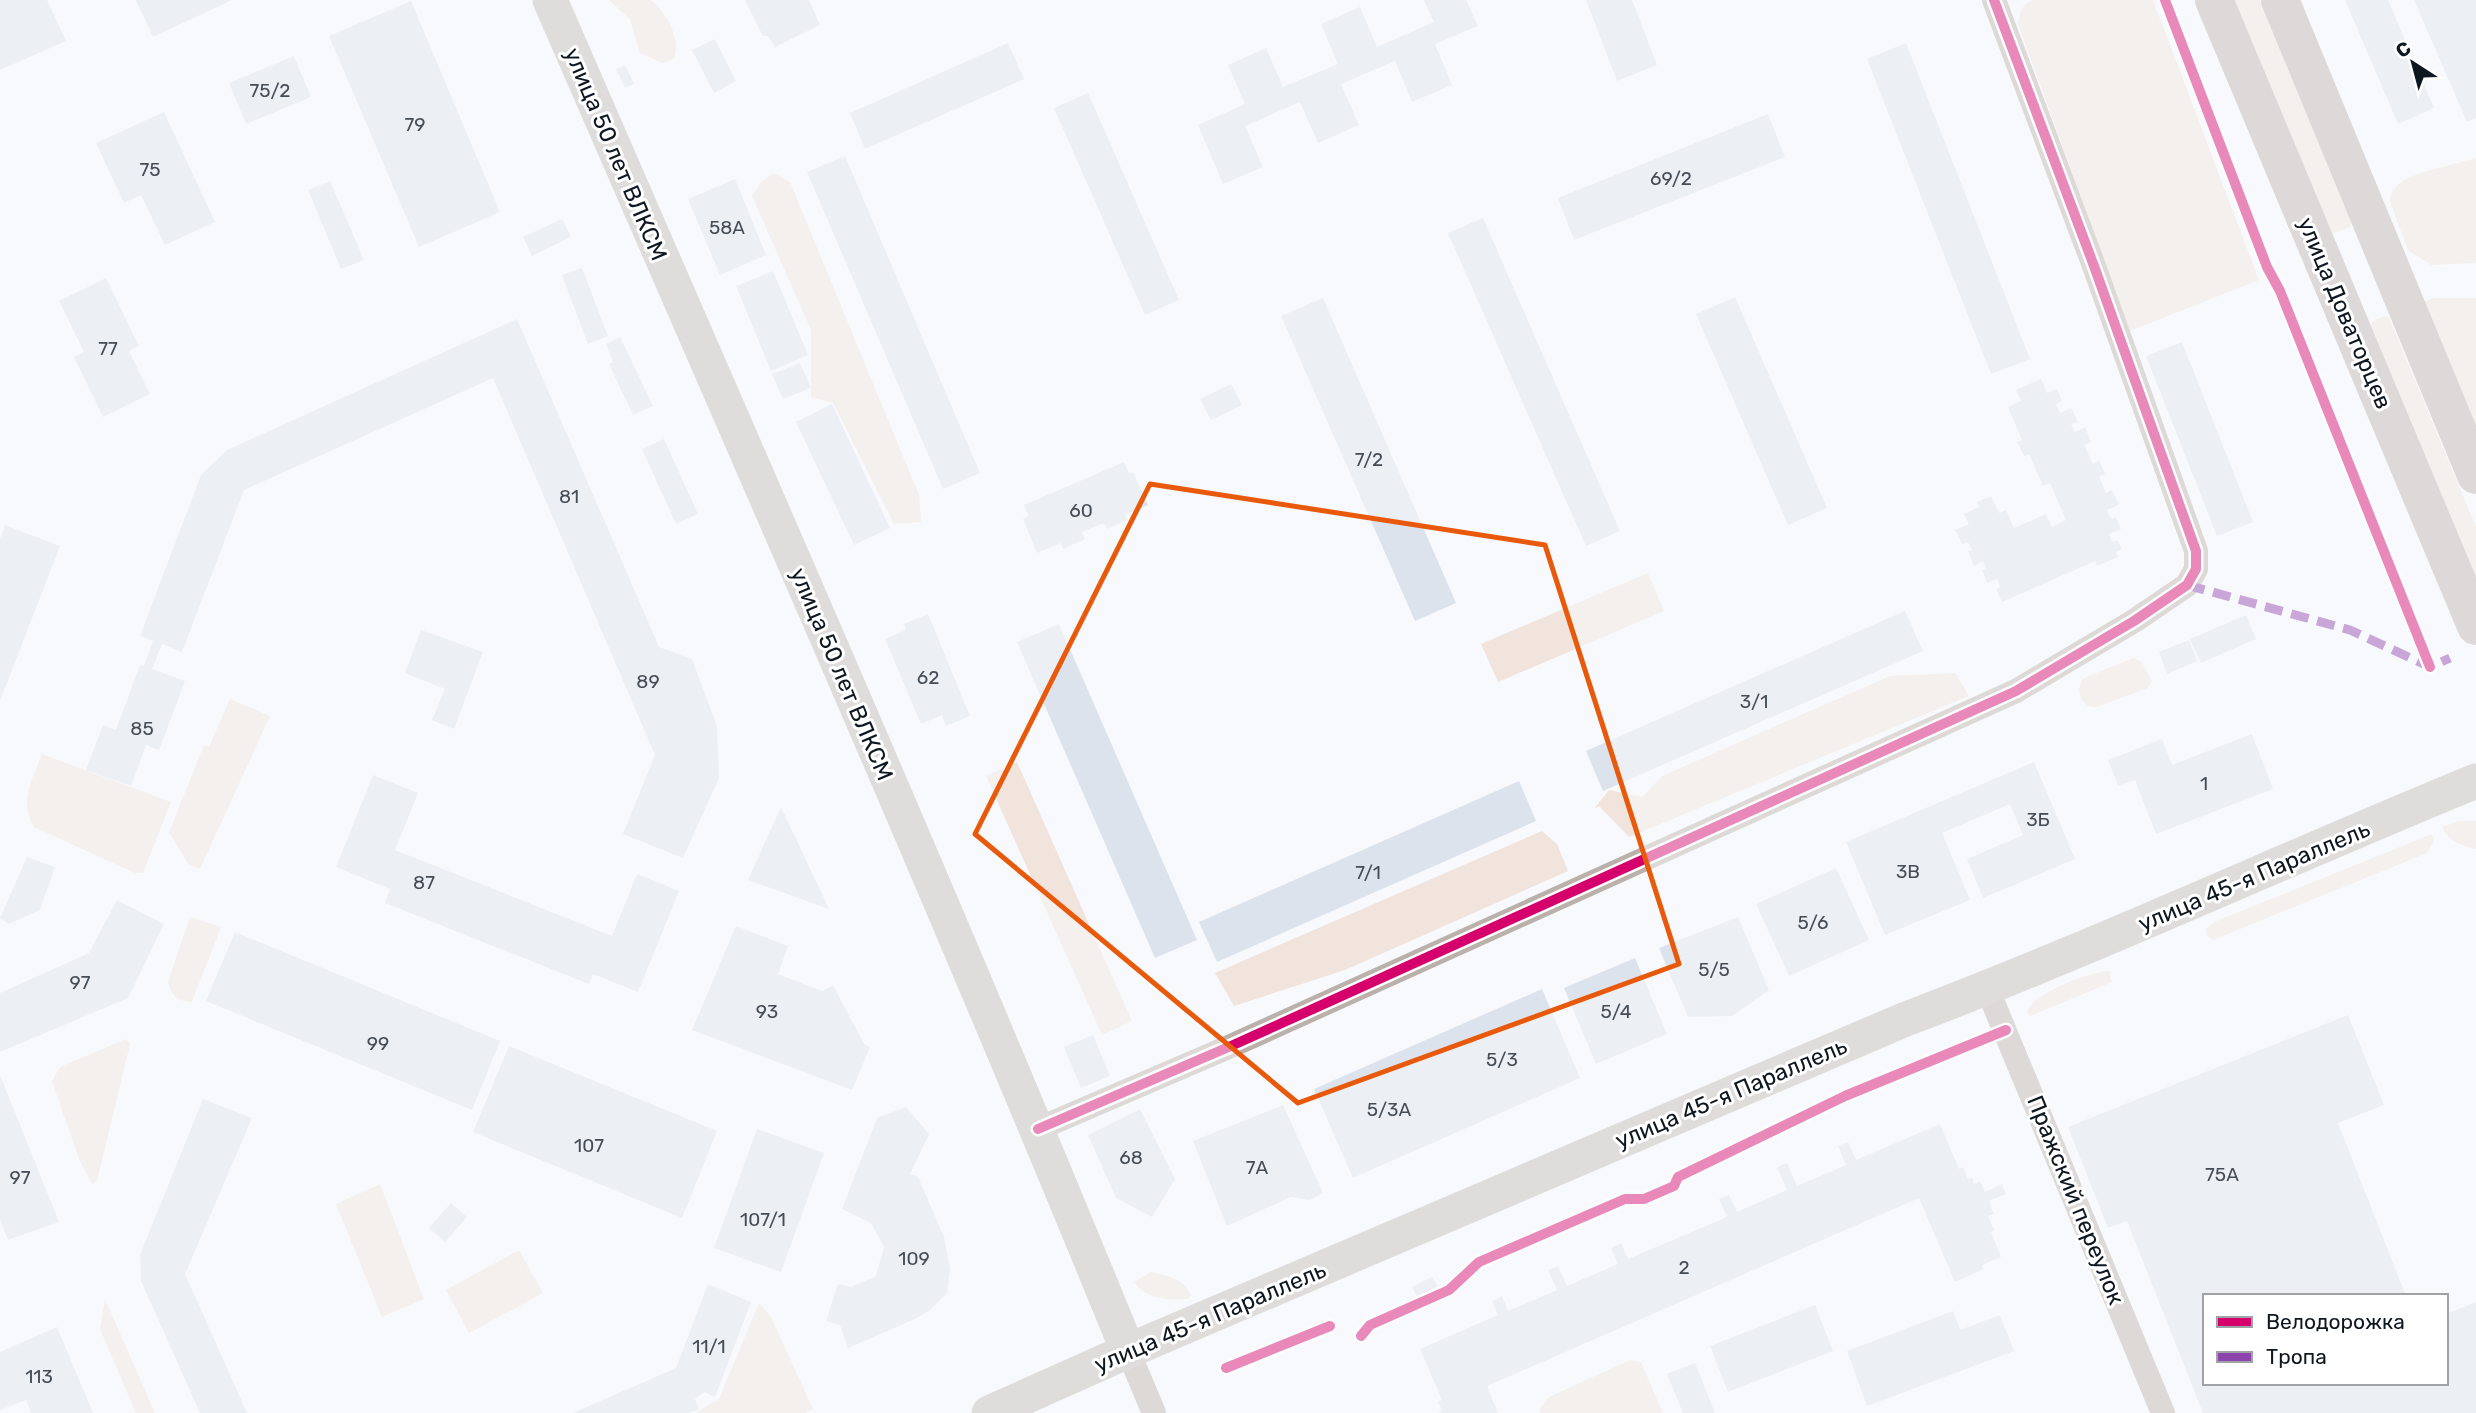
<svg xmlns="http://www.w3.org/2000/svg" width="2476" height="1413" font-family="Rubik,sans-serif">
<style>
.green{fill:#f0e4dd}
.building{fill:#dde3ec}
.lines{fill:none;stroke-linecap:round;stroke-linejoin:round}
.street{stroke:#bab1ab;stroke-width:24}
.secondary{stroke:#c2bab6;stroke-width:35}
.primary{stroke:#bcb2ad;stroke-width:38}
.quiet{stroke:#8e44ad;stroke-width:9;stroke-dasharray:18 9;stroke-linecap:butt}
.cycleway-casing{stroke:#fff;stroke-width:15}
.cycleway{stroke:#d6006c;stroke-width:10}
.marked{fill:none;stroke:#e8590c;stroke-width:5;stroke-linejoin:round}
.labels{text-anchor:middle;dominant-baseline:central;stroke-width:6;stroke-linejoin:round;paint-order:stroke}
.number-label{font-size:19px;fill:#444c55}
.street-label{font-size:23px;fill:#0e1620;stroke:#fff}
</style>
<rect width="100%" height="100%" fill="#f7f9fc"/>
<path class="green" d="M 609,0 L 651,0 C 667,14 681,37 674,59 L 662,63 L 640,53 L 630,19 Z
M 2033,0 L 2153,0 L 2259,280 L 2130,331 L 2018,24 C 2019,13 2022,4 2033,0 Z
M 2234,0 L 2260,0 L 2352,222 L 2350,227 L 2334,233 L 2330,231 Z
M 2476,158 L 2476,263 L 2431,265 L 2408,250 L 2390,202 C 2390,195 2394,188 2400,183 C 2414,172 2457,164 2476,158 Z
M 774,173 L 790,182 L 919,495 L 921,522 L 894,524 L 833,403 L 811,397 L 811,330 L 752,196 L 761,182 Z
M 2432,298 L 2476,298 L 2476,435 L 2421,304 Z
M 2385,316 L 2389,318 L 2476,527 L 2476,579 L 2371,325 L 2373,321 Z
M 1648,573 L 1664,611 L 1498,682 L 1481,644 Z
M 2133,658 L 2141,661 L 2152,681 L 2148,688 L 2096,707 L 2088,706 L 2081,700 L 2079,690 L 2082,679 Z
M 1955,673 L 1969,696 L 1629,837 L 1599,806 L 1594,809 L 1609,790 L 1642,797 L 1662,776 L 1890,676 Z
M 230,699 L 270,716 L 200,869 L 188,864 L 169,832 L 204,745 L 209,747 Z
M 42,754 L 171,802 L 143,873 L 135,873 L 34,827 C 19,803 32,779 42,754 Z
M 1017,762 L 1132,1021 L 1102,1035 L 986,776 Z
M 2459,821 L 2476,821 L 2476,849 C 2461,846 2448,841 2442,827 Z
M 1542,831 L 1557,844 L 1568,871 L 1345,970 L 1234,1006 L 1215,973 Z
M 2432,834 L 2434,840 L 2427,853 L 2213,940 L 2207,936 L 2206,929 L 2214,922 Z
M 190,917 L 221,927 L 192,1002 C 179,1002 171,996 168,982 Z
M 2109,971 L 2112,982 L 2030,1016 L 2027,1012 C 2032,993 2090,972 2109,971 Z
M 126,1039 L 130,1044 L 97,1181 L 92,1184 L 79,1159 L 52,1081 L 60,1067 Z
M 380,1184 L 424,1299 L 382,1317 L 336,1204 Z
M 519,1250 L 543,1293 L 469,1333 L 446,1290 Z
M 1151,1272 C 1168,1276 1183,1278 1191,1295 L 1188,1299 C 1169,1300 1147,1300 1134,1282 Z
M 105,1299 L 155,1413 L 136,1413 L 100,1329 Z
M 759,1303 L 771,1317 L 813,1409 L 805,1413 L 695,1413 L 719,1399 Z
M 1630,1360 L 1641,1362 L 1663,1413 L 1540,1413 L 1540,1408 L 1549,1397 Z"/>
<path class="building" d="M 0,0 L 47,0 L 66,41 L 0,70 Z
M 136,0 L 232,0 L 153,37 Z
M 745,0 L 809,0 L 820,25 L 775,47 L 768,36 L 763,36 Z
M 1424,0 L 1466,0 L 1478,26 L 1435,44 L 1452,85 L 1412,102 L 1395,61 L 1341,84 L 1359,125 L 1318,143 L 1300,102 L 1245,126 L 1263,167 L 1223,184 L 1198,125 L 1245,104 L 1228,65 L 1266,48 L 1283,87 L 1338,64 L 1321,24 L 1360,7 L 1377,47 L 1434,22 Z
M 1586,0 L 1632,0 L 1657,65 L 1617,81 Z
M 2345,0 L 2388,0 L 2434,108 L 2398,124 Z
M 2414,0 L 2476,0 L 2476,118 L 2467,122 Z
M 411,1 L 500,212 L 419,247 L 329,36 Z
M 715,39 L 736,81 L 714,93 L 692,50 Z
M 1008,43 L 1024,79 L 865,149 L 850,113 Z
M 1906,43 L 2030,359 L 1991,374 L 1867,59 Z
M 294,56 L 311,97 L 246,124 L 229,83 Z
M 625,65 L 634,84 L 625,88 L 616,69 Z
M 1088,93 L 1179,300 L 1145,315 L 1054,108 Z
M 164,112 L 215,222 L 165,245 L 141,195 L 124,203 L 96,143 Z
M 1768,114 L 1785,157 L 1574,240 L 1558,198 Z
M 845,156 L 980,473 L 943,489 L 807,172 Z
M 735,179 L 766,255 L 720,275 L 688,199 Z
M 330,181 L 364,260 L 341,269 L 308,190 Z
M 1483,218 L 1620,531 L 1586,546 L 1448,233 Z
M 562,219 L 571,237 L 532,256 L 523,237 Z
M 582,268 L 608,336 L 588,344 L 562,275 Z
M 773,271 L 808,355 L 771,371 L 736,286 Z
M 106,278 L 139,346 L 129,351 L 150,394 L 103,417 L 74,357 L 84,352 L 59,301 Z
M 1735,297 L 1827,508 L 1788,525 L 1696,314 Z
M 1323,298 L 1456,603 L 1415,621 L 1281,316 Z
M 517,319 L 659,647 L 692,659 L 717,726 L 719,778 L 683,858 L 623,834 L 655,755 L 493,378 L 244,490 L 182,652 L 162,644 L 152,669 L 185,681 L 159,750 L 146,745 L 131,786 L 86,770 L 103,725 L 116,730 L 140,665 L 144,666 L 153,641 L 140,636 L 201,475 L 227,450 Z
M 620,337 L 653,406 L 633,415 L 609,364 L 613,362 L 606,344 Z
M 2182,342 L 2253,522 L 2217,536 L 2146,356 Z
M 800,363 L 811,388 L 783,399 L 772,374 Z
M 2041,379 L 2047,393 L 2057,389 L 2062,401 L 2056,404 L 2060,413 L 2071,408 L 2078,422 L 2071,424 L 2075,432 L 2085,427 L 2091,442 L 2084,445 L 2093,464 L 2099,460 L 2105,474 L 2099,477 L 2106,493 L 2112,490 L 2119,505 L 2107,510 L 2111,519 L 2116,517 L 2121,529 L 2109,534 L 2112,542 L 2117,540 L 2122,549 L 2116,552 L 2118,557 L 2097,566 L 2095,561 L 2002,602 L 1996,589 L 2000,587 L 1997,579 L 1987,583 L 1982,570 L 1986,569 L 1983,561 L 1974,566 L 1968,551 L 1972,550 L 1968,542 L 1962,544 L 1955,530 L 1969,524 L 1964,514 L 1979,507 L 1977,502 L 1991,496 L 1999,513 L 2006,510 L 2014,528 L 2046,514 L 2052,527 L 2066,520 L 2050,483 L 2043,486 L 2029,454 L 2024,456 L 2017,442 L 2022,440 L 2008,407 L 2021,401 L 2016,390 Z
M 1231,384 L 1242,405 L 1211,420 L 1200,399 Z
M 832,404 L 890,528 L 854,545 L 796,422 Z
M 664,439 L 698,514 L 676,524 L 642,449 Z
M 1124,462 L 1129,473 L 1133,472 L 1148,505 L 1125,515 L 1127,520 L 1107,529 L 1104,523 L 1082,532 L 1085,539 L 1063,549 L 1061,543 L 1037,553 L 1023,519 L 1029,516 L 1024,505 Z
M 5,525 L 60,546 L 0,701 L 0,539 Z
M 1905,611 L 1923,651 L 1603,791 L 1586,751 Z
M 928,614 L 970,716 L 946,726 L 942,715 L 921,724 L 885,639 L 906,630 L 904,624 Z
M 2246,615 L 2256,639 L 2201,663 L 2190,639 Z
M 1059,624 L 1197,940 L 1155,958 L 1017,642 Z
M 421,630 L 483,652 L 454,729 L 432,720 L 445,689 L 405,673 Z
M 2189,640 L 2197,661 L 2167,674 L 2159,652 Z
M 2252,734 L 2273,789 L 2156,834 L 2135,780 L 2118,786 L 2108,760 L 2162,739 L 2172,765 Z
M 2034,762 L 2075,859 L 1983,898 L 1967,859 L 2023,835 L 2010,804 L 1942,833 L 1970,900 L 1885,935 L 1846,842 Z
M 373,775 L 418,793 L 395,850 L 612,936 L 637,874 L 679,891 L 638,992 L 593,974 L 589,984 L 385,903 L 390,889 L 336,867 Z
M 1519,781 L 1536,821 L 1217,962 L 1199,922 Z
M 781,807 L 829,909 L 748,880 Z
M 27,857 L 55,867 L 40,910 L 9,924 L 0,918 Z
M 1836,868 L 1869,940 L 1789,976 L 1756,904 Z
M 117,900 L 164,924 L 128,998 L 0,1052 L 0,993 L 89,953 Z
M 1738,917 L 1769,990 L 1732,1016 L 1688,1017 L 1659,948 Z
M 736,926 L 788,946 L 778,974 L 822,991 L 833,985 L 864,1044 L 870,1047 L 852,1090 L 692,1030 Z
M 235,932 L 500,1041 L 472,1110 L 206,1001 Z
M 1635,958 L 1667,1034 L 1596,1064 L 1564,988 Z
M 1542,989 L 1580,1078 L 1353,1178 L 1314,1089 Z
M 2348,1015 L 2384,1105 L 2338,1123 L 2406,1296 L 2205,1296 L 2205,1383 L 2446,1383 L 2446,1314 L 2476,1302 L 2476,1413 L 2203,1413 L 2127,1221 L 2108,1228 L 2068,1127 Z
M 1093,1035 L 1110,1076 L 1081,1088 L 1064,1047 Z
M 509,1046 L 717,1131 L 682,1218 L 473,1132 Z
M 0,1075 L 59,1222 L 8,1240 L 0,1220 Z
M 203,1099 L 252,1118 L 185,1274 L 247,1413 L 200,1413 L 141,1281 L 140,1255 Z
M 1283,1105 L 1323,1193 L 1310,1200 L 1291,1197 L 1227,1226 L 1193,1141 Z
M 906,1107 L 929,1134 L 910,1174 L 918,1177 L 944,1237 L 950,1269 L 947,1293 L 930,1310 L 915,1319 L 848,1348 L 840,1325 L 826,1321 L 838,1284 L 851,1287 L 876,1276 L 884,1247 L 871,1223 L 842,1209 L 877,1118 Z
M 1140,1109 L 1175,1179 L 1152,1217 L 1116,1198 L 1088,1135 Z
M 1940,1124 L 1959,1169 L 1963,1167 L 1968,1179 L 1972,1178 L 1974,1184 L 1980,1181 L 1985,1192 L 2002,1184 L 2006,1194 L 1989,1201 L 1994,1214 L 1988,1216 L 1994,1230 L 1991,1232 L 2001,1257 L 1982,1265 L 1984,1269 L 1955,1282 L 1919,1198 L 1487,1386 L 1498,1413 L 1438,1413 L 1442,1411 L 1438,1402 L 1442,1400 L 1420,1349 L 1498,1315 L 1492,1301 L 1502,1296 L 1508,1311 L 1557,1290 L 1548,1270 L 1558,1266 L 1567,1286 L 1618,1264 L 1611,1248 L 1621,1243 L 1628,1259 L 1727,1217 L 1719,1199 L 1729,1195 L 1737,1212 L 1787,1190 L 1777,1167 L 1787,1163 L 1797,1186 L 1846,1165 L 1838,1146 L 1848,1142 L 1856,1160 Z
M 757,1129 L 824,1153 L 781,1272 L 714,1248 Z
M 451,1203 L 467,1217 L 445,1242 L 429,1228 Z
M 1432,1277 L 1438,1287 L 1417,1297 L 1412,1287 Z
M 708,1284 L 751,1302 L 715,1397 L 705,1392 L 695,1399 L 699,1409 L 689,1413 L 573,1413 L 676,1368 Z
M 1815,1305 L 1833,1351 L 1728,1392 L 1710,1346 Z
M 1953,1311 L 1960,1330 L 2000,1315 L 2014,1351 L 1867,1406 L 1847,1351 Z
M 57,1327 L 93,1413 L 31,1413 L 26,1400 L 0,1410 L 0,1352 Z
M 1695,1363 L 1715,1413 L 1683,1413 L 1667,1374 Z"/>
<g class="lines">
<path class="street" d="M 1987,988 L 2163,1413
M 1038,1129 L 1231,1046 L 2016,691 L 2134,621 L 2187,585 L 2196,569 L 2196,551 L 2094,266 L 1994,0
M 1128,1351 L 1154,1413"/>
<path class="secondary" d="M 550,0 C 745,449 943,897 1128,1351
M 989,1413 L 1128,1351 L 1906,1019 C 2099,946 2285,859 2476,781"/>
<path class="primary" d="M 2214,0 L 2476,626
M 2280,0 L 2476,475"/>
<path class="quiet" d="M 2187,585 L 2350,630 L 2430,667 L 2450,658"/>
<g class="cycleway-casing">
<path id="cycleway" d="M 2165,0 L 2267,267 L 2280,291 L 2430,667
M 1038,1129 L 1231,1046 L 2016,691 L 2134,621 L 2187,585 L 2196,569 L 2196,551 L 2094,266 L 1994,0
M 1361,1336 L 1370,1325 L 1449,1290 L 1479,1262 L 1625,1199 L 1644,1199 L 1674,1186 L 1678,1177 L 1845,1096 L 2006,1030
M 1226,1368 L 1330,1326"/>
</g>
<use href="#cycleway" class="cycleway"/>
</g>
<path d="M0 0H2476V1413H0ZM 1150,484 L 1545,545 L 1679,964 L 1298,1103 L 975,834 Z" fill="#f7f9fc" fill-opacity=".55" fill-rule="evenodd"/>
<path class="marked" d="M 1150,484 L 1545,545 L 1679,964 L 1298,1103 L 975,834 Z"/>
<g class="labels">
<g class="number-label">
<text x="270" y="90">75/2</text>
<text x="415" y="124">79</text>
<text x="150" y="169">75</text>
<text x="1671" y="178">69/2</text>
<text x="727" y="227">58А</text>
<text x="108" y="348">77</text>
<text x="1369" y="459">7/2</text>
<text x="569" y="496">81</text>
<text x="1081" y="510">60</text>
<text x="928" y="677">62</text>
<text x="648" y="681">89</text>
<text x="1754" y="701">3/1</text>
<text x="142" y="728">85</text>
<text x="2204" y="783">1</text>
<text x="2038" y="819">3Б</text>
<text x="1908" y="871">3В</text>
<text x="1368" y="872">7/1</text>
<text x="424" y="882">87</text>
<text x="1813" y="922">5/6</text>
<text x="1714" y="969">5/5</text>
<text x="80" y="982">97</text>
<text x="767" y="1011">93</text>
<text x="1616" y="1011">5/4</text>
<text x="378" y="1043">99</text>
<text x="1502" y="1059">5/3</text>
<text x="1389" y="1109">5/3А</text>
<text x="589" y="1145">107</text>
<text x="1131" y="1157">68</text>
<text x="1257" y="1167">7А</text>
<text x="2222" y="1174">75А</text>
<text x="20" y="1177">97</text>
<text x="763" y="1219">107/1</text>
<text x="914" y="1258">109</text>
<text x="1684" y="1267">2</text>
<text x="709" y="1346">11/1</text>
<text x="39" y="1376">113</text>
</g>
<g class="street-label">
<text transform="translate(616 154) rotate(67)">улица 50 лет ВЛКСМ</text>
<text transform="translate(2345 313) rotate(67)">улица Доваторцев</text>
<text transform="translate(842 674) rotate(67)">улица 50 лет ВЛКСМ</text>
<text transform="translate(2254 876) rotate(-23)">улица 45-я Параллель</text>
<text transform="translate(1731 1093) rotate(-23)">улица 45-я Параллель</text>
<text transform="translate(2076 1200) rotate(68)">Пражский переулок</text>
<text transform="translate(1210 1317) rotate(-23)">улица 45-я Параллель</text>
</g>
</g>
<rect x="2203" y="1294" width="245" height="91" fill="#ffffff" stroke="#9fa2a6" stroke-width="2"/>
<rect x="2217" y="1317" width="35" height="10" fill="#d6006c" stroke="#9fa2a6" stroke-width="2"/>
<text x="2266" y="1329" font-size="21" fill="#0e1620">Велодорожка</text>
<rect x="2217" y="1352" width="35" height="10" fill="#8e44ad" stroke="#9fa2a6" stroke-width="2"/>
<text x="2266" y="1364" font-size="21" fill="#0e1620">Тропа</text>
<g transform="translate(2413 63) rotate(324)" stroke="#ffffff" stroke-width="5" paint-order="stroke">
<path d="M0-5L12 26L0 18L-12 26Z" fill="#0e1620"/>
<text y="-10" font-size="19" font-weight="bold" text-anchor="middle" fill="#0e1620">С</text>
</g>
</svg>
